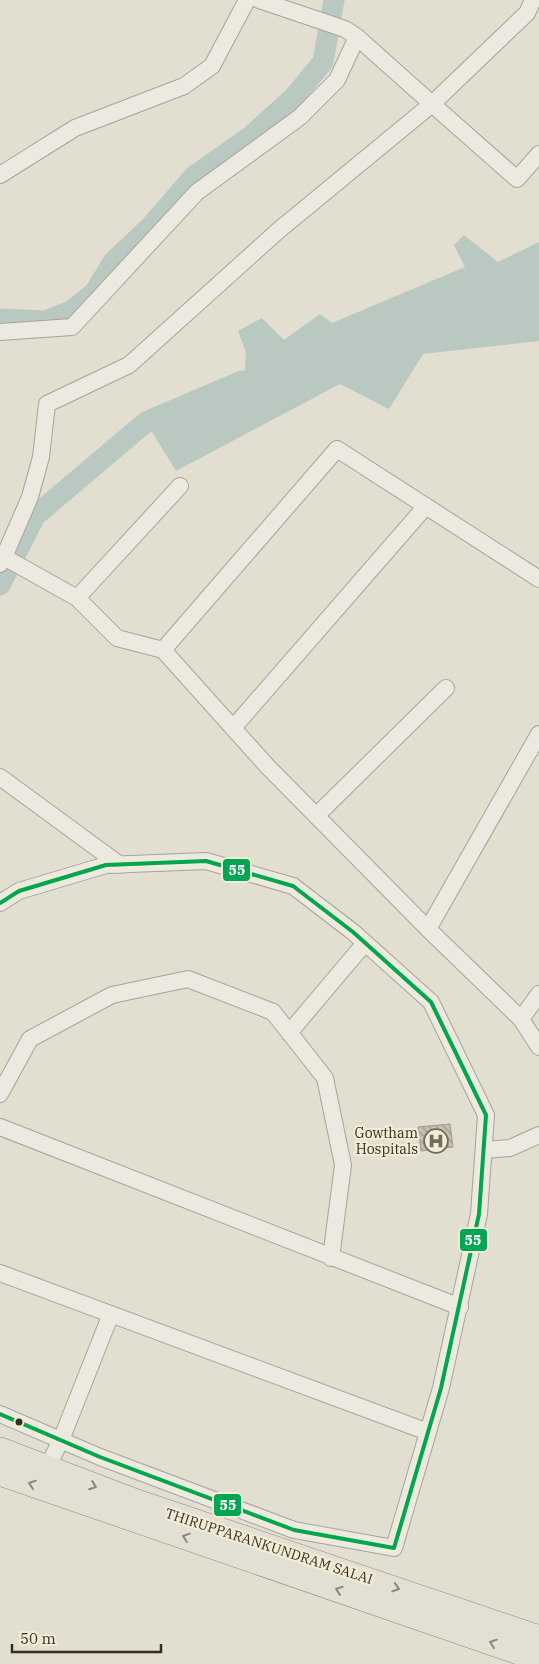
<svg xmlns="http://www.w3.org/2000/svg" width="539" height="1664" font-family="'IBM Plex Serif',serif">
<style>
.water{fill:#b9c8c1}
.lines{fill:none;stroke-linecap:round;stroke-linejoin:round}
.canal{stroke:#b9c8c1;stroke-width:21}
.building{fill:url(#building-back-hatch);stroke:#a29a8f}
.minor-casing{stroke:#a8a398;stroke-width:18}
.primary-casing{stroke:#8d897f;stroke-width:26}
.minor{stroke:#ebe9e0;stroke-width:16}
.primary{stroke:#e2dfd3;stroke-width:25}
.bus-1-casing{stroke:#f2ecd6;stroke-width:8}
.bus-1{stroke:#00a651;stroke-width:4}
.oneway{stroke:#8c867a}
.bus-dot{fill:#362d21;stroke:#f2ecd6;stroke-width:2}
.labels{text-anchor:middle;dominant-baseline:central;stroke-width:4.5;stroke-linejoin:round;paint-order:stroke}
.poi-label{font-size:14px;fill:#362d21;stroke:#f2ecd6;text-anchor:end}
.street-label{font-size:14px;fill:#362d21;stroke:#f2ecd6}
.line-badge{stroke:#f2ecd6;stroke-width:2}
.badge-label{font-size:14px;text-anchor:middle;font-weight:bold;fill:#fff}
</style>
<defs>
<pattern id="building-back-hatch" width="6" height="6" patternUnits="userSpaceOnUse" patternTransform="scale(1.25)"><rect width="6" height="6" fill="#c5beb1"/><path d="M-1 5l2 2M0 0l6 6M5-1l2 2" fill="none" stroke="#a19b90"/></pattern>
</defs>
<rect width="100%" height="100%" fill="#e2ded0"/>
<path class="water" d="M 464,235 L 498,262 L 539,242 L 539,341 L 423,354 L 389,409 L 340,384 L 176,471 L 146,422 L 215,393 L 245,370 L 246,352 L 238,331 L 262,318 L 284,340 L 320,314 L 332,323 L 465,267 L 454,245 Z"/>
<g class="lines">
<path class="canal" d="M 0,319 L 45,321 L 71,311 L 95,292 L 113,262 L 150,227 L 194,176 L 251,136 L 294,97 L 323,62 L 334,0
M 0,585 L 35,516 L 146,422 L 242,381"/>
</g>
<path class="building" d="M 450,1124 L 453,1147 L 421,1151 L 418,1127 Z"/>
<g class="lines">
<g class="minor-casing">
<path id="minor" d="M 259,0 L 345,29 L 357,37 L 432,104 L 527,13 L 533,0
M 0,175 L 75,128 L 184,86 L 212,66 L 247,0
M 0,332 L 72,327 L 197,192 L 300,117 L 337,80 L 357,37
M 180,486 L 77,598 L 117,638 L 163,650 L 268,767 L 428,929 L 521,1019 L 539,1047
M 4,557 L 30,497 L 41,457 L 47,404 L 129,365 L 279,230 L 432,104 L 517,179 L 539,154
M 0,564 L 4,557 L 77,598
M 163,650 L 337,449 L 539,579
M 233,728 L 426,506
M 0,777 L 120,865
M 316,816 L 446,688
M 0,903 L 19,891 L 106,865 L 206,861 L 293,886 L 353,932 L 431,1002 L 486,1115 L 479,1214 L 441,1388 L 394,1548 L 294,1530 L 100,1457 L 0,1414
M 428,929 L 539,734
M 521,1019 L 539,994
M 289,1033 L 365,943
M 0,1094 L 30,1039 L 112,995 L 188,979 L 273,1012 L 325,1078 L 343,1165 L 331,1258
M 0,1127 L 460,1307
M 484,1150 L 510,1148 L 539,1135
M 0,1273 L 428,1432
M 47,1468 L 61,1440 L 111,1314"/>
</g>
<g class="primary-casing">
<path id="primary" d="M 0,1450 L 131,1500 L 539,1638
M 0,1473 L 539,1659"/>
</g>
<use href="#minor" class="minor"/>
<use href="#primary" class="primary"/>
<g class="bus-1-casing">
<path id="bus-1" d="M 0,903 L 19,891 L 106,865 L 206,861 L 293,886 L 353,932 L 431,1002 L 486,1115 L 479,1214 L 441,1388 L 394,1548 L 294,1530 L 100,1457 L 0,1414"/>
</g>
<use href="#bus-1" class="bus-1"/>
</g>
<defs><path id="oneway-chevron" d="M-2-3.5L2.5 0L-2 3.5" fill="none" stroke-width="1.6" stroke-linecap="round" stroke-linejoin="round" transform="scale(1.25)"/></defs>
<g class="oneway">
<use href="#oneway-chevron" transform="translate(32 1484) rotate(-161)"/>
<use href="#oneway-chevron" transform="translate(93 1486) rotate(21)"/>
<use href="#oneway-chevron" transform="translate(186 1537) rotate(-161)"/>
<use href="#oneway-chevron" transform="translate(396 1588) rotate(18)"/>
<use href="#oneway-chevron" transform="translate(339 1590) rotate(-161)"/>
<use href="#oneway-chevron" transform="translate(493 1643) rotate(-161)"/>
</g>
<defs>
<g id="hospital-ring" transform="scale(1.25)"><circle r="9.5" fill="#f2ecd6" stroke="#726b5e" stroke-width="1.5"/><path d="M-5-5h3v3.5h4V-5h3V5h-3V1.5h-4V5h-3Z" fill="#726b5e"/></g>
</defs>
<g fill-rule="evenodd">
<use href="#hospital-ring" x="436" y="1141"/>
</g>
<circle class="bus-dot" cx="19" cy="1422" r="4.5"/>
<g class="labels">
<g class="poi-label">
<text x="418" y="1133">Gowtham<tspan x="418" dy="16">Hospitals</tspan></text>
</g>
<g class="street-label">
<text transform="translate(269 1546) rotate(18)">THIRUPPARANKUNDRAM SALAI</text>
</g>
</g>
<g class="line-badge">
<rect x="222" y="858" width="29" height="24" rx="5" fill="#00a651"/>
<rect x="459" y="1228" width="29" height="24" rx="5" fill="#00a651"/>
<rect x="213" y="1493" width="29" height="24" rx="5" fill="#00a651"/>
</g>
<g class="badge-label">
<text x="237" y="875">55</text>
<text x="473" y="1245">55</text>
<text x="228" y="1510">55</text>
</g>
<path d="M12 1644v8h149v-8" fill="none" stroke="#362d21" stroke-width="2.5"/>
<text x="20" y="1644" font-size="15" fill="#362d21" stroke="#f2ecd6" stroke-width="4" paint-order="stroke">50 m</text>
</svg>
